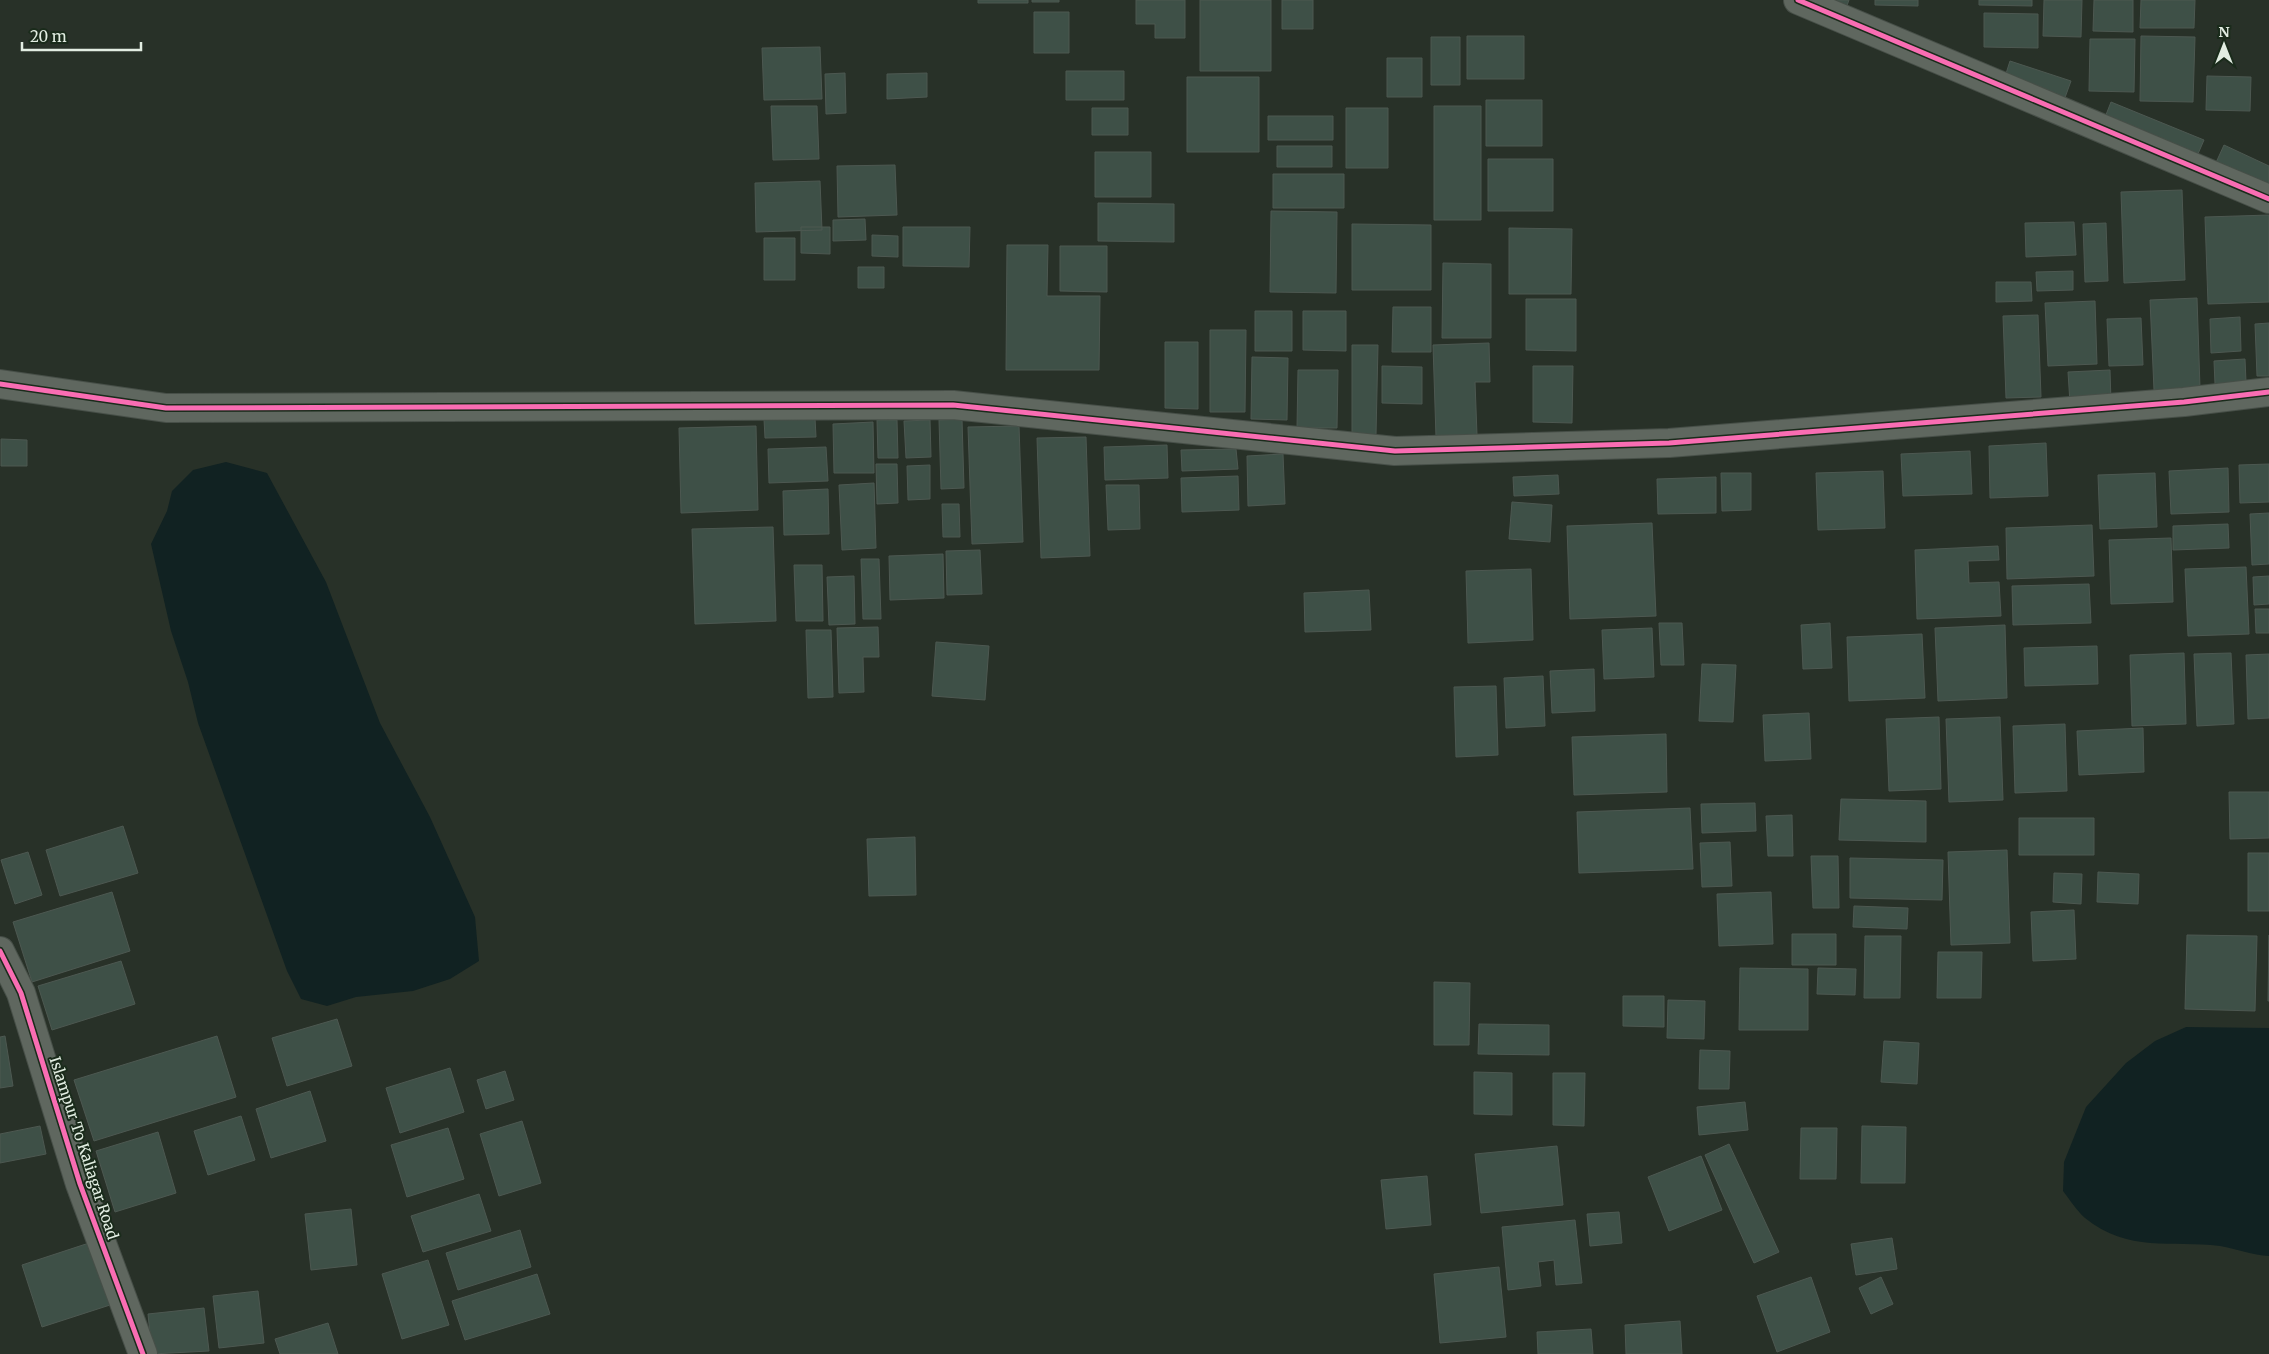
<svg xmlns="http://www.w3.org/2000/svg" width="2269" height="1354" font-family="Merriweather,serif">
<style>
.water{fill:#122}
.building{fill:#3e5047;stroke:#4d5851}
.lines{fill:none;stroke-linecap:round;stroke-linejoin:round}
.street-casing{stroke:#474f48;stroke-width:30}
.street{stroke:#5f675f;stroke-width:28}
.cycleway-casing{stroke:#1a2b1b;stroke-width:8}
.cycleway{stroke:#f96db3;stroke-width:5}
.labels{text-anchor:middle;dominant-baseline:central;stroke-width:4;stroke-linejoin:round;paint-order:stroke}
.street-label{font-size:15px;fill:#e2ede2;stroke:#1a2b1b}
</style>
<rect width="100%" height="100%" fill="#283128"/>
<path class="water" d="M 226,462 L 267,473 L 326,582 L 380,723 L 430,817 L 475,917 L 479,961 L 450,979 L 413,991 L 356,997 L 327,1006 L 301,999 L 287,971 L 198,723 L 188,682 L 171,631 L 151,544 L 167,511 L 172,491 L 193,470 Z
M 2186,1027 L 2269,1028 L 2269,1256 C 2252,1255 2237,1249 2220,1246 C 2171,1240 2128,1253 2085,1218 C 2077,1211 2070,1200 2063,1191 L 2064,1162 L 2086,1107 L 2126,1063 L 2155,1041 Z"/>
<path class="building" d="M 978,0 L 1028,0 L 1028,3 L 978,3 Z
M 1032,0 L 1059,0 L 1059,2 L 1032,2 Z
M 1136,0 L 1185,0 L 1185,38 L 1155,38 L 1155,24 L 1136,24 Z
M 1200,0 L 1271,0 L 1271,71 L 1200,71 Z
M 1282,0 L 1313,0 L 1313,29 L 1282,29 Z
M 1813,0 L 1849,0 L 1845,11 Z
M 1875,0 L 1918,0 L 1918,6 L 1875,5 Z
M 1979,0 L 2032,0 L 2032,6 L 1979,5 Z
M 2044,0 L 2082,0 L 2081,37 L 2043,36 Z
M 2094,0 L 2133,0 L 2133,32 L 2093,31 Z
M 2141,0 L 2195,0 L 2194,28 L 2140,28 Z
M 1034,12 L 1069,12 L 1069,53 L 1034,53 Z
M 1984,13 L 2038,14 L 2038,48 L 1984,47 Z
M 1467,36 L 1524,36 L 1524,79 L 1467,79 Z
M 2141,36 L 2195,37 L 2193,102 L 2140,101 Z
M 1431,37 L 1460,37 L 1460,85 L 1431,85 Z
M 2090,39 L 2135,39 L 2134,92 L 2089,91 Z
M 820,47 L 822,99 L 764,100 L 762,48 Z
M 1387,58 L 1422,58 L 1422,97 L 1387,97 Z
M 2010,61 L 2071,81 L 2063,103 L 2003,83 Z
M 1066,71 L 1124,71 L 1124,100 L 1066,100 Z
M 845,73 L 846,113 L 826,114 L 825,74 Z
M 927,73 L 927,97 L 887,99 L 887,74 Z
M 2207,76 L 2251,77 L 2250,111 L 2206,110 Z
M 1187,77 L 1259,77 L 1259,152 L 1187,152 Z
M 1486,100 L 1542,100 L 1542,146 L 1486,146 Z
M 2111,102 L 2204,140 L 2194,163 L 2102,125 Z
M 771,106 L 817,106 L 819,159 L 773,160 Z
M 1434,106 L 1481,106 L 1481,220 L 1434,220 Z
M 1092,108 L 1128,108 L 1128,135 L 1092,135 Z
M 1346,108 L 1388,108 L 1388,168 L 1346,168 Z
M 1268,116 L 1333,116 L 1333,140 L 1268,140 Z
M 2224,145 L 2269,166 L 2269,193 L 2214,167 Z
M 1277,146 L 1332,146 L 1332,167 L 1277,167 Z
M 1095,152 L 1151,152 L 1151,197 L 1095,197 Z
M 1488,159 L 1553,159 L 1553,211 L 1488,211 Z
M 895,165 L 897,215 L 838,217 L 837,166 Z
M 1273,174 L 1344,174 L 1344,208 L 1273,208 Z
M 820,181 L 822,230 L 756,232 L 755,183 Z
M 2182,190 L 2185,280 L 2124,283 L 2121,192 Z
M 1098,203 L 1174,204 L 1174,242 L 1098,241 Z
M 1271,211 L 1337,212 L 1336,293 L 1270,292 Z
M 2269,215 L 2269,302 L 2208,304 L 2205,217 Z
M 865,219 L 866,240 L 833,241 L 833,220 Z
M 2074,222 L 2076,255 L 2026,257 L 2025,223 Z
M 2106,223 L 2108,281 L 2085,282 L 2083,224 Z
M 1352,224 L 1431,225 L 1431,290 L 1352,290 Z
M 801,227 L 830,227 L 830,254 L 801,253 Z
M 903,227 L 970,227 L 969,267 L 903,266 Z
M 1509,228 L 1572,229 L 1571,294 L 1509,294 Z
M 872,235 L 898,236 L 898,257 L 872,256 Z
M 764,238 L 795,238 L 795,280 L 764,280 Z
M 1007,245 L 1048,245 L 1047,296 L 1100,296 L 1099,370 L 1006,370 Z
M 1060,246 L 1107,246 L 1107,292 L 1060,291 Z
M 1443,263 L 1491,264 L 1491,338 L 1442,338 Z
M 858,267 L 884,267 L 884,288 L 858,288 Z
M 2073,271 L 2073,290 L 2037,291 L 2036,272 Z
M 1996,282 L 2031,282 L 2032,301 L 1996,302 Z
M 2197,298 L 2200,388 L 2154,390 L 2150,300 Z
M 1526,299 L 1576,299 L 1576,351 L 1526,350 Z
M 2095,301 L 2097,364 L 2048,366 L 2045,303 Z
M 1393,307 L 1431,307 L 1431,352 L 1392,352 Z
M 1255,311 L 1292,311 L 1292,351 L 1255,351 Z
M 1303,311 L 1346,311 L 1346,351 L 1303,350 Z
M 2038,315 L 2041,397 L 2006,398 L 2003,316 Z
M 2240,317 L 2241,351 L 2211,353 L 2210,319 Z
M 2141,318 L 2143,365 L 2109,366 L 2107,319 Z
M 2269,323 L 2269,376 L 2257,376 L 2255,324 Z
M 1210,330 L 1246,330 L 1245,412 L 1210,412 Z
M 1165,342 L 1198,342 L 1198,409 L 1165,408 Z
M 1489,343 L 1490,382 L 1475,382 L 1477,435 L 1436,437 L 1433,345 Z
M 1352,345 L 1378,345 L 1376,435 L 1352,435 Z
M 1252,357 L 1288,358 L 1287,420 L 1251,419 Z
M 2245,359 L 2246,382 L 2215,384 L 2214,361 Z
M 1382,366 L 1422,367 L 1422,404 L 1382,403 Z
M 1533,366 L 1573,366 L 1572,423 L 1533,422 Z
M 1298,370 L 1338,370 L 1337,428 L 1297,428 Z
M 2110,370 L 2111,402 L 2070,403 L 2068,372 Z
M 815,418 L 816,437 L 765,438 L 764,419 Z
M 962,419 L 964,488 L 941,489 L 939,420 Z
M 877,420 L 897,420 L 898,458 L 878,458 Z
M 930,420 L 931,457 L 906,458 L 904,421 Z
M 873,422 L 874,473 L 834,473 L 833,424 Z
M 756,426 L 758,510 L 681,513 L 679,428 Z
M 1019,426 L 1023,542 L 972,544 L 968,427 Z
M 1086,437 L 1090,556 L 1041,558 L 1037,438 Z
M 1,439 L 27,440 L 27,466 L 1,466 Z
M 2046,443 L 2048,496 L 1990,498 L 1989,446 Z
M 1167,445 L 1168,478 L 1105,480 L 1104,447 Z
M 826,447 L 828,481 L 769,483 L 768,449 Z
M 1236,449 L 1238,469 L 1182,471 L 1181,450 Z
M 1970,451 L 1972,494 L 1903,496 L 1901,454 Z
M 1283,454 L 1285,504 L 1248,506 L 1247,456 Z
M 876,464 L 897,464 L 898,503 L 877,504 Z
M 2269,464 L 2269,502 L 2240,503 L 2239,465 Z
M 930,465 L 930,499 L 908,500 L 907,466 Z
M 2228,468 L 2229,512 L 2171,514 L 2169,471 Z
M 1883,471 L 1885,528 L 1818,530 L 1816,473 Z
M 1721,473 L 1751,473 L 1751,510 L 1722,511 Z
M 2155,473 L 2157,527 L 2100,529 L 2098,475 Z
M 1558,475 L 1559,494 L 1514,496 L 1513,477 Z
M 1238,476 L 1239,510 L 1182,512 L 1181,478 Z
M 1716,477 L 1716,513 L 1658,514 L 1657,479 Z
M 874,483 L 876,548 L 842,550 L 839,485 Z
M 1106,485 L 1139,485 L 1140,529 L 1108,530 Z
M 828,489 L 829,534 L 784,535 L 783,491 Z
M 1512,502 L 1552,505 L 1550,542 L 1509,539 Z
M 942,504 L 959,504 L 960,537 L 943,537 Z
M 2269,513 L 2269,564 L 2252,565 L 2250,514 Z
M 1652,523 L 1656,616 L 1570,619 L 1567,526 Z
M 2228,524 L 2229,548 L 2173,550 L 2173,526 Z
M 2092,525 L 2094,576 L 2007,579 L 2006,528 Z
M 773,527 L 776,621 L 695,624 L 692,529 Z
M 2171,538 L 2173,602 L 2111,604 L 2109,540 Z
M 1998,546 L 1999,560 L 1968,561 L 1969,583 L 1999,582 L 2001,616 L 1917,619 L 1915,550 Z
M 980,550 L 982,594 L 947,595 L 946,551 Z
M 943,554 L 944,598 L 890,600 L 889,556 Z
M 861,559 L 879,559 L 881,619 L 863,619 Z
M 794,565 L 822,565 L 823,621 L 796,621 Z
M 2246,567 L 2249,634 L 2188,636 L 2185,569 Z
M 1531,569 L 1533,640 L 1468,643 L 1466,571 Z
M 854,576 L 855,624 L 829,625 L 827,577 Z
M 2269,576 L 2269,604 L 2254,605 L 2253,577 Z
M 2089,584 L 2091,623 L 2013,625 L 2012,586 Z
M 1369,590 L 1371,630 L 1305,632 L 1304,593 Z
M 2255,609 L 2269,609 L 2269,633 L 2256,633 Z
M 1659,623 L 1682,623 L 1684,665 L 1661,665 Z
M 1830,623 L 1832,668 L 1803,669 L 1801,625 Z
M 2005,625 L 2007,698 L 1938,701 L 1935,628 Z
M 878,627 L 879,657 L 863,657 L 864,692 L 839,693 L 837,628 Z
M 1652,628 L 1654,677 L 1604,679 L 1602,630 Z
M 806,630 L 831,630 L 833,697 L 808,698 Z
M 1922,634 L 1925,698 L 1849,701 L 1847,637 Z
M 936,642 L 989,646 L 985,700 L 932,696 Z
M 2097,646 L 2098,684 L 2025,686 L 2024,648 Z
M 2184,653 L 2186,724 L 2132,726 L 2130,655 Z
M 2231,653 L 2234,724 L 2197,726 L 2194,654 Z
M 2269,654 L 2269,718 L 2248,719 L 2246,655 Z
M 1702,664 L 1736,665 L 1733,722 L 1699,721 Z
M 1594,669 L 1595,711 L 1552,713 L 1550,671 Z
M 1543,676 L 1545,726 L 1506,728 L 1504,678 Z
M 1496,686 L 1498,755 L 1456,757 L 1454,687 Z
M 1809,713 L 1811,759 L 1765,761 L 1763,715 Z
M 1939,717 L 1941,789 L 1889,791 L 1886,719 Z
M 2000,717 L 2003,800 L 1949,802 L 1946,719 Z
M 2065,724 L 2067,791 L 2015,793 L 2013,726 Z
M 2143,728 L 2144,772 L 2079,775 L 2077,731 Z
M 1666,734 L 1667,792 L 1574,795 L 1572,737 Z
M 2229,792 L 2269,792 L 2269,838 L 2230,839 Z
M 1841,799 L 1926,801 L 1926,842 L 1839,840 Z
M 1755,803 L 1756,831 L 1702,833 L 1701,804 Z
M 1690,808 L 1693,869 L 1579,873 L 1577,812 Z
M 1792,815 L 1793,856 L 1768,856 L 1766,816 Z
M 2019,818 L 2094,818 L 2094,855 L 2019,855 Z
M 123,826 L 138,873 L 60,896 L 46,850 Z
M 915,837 L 916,895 L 869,896 L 867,839 Z
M 1730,842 L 1732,886 L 1702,887 L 1700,843 Z
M 2007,850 L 2010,943 L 1951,945 L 1948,852 Z
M 28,852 L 42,895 L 15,904 L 1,860 Z
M 2248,853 L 2269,853 L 2269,911 L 2248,911 Z
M 1811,856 L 1838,856 L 1839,908 L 1813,908 Z
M 1850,858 L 1943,860 L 1942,900 L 1850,898 Z
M 2098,872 L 2139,874 L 2138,904 L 2097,902 Z
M 2054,873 L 2082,874 L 2081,904 L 2053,902 Z
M 112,892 L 130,951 L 32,982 L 13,922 Z
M 1771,892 L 1773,944 L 1719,946 L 1717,894 Z
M 1854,906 L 1908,908 L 1907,929 L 1853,927 Z
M 2074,910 L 2076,959 L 2033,961 L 2031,912 Z
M 1792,934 L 1836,934 L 1836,965 L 1792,965 Z
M 2187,935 L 2257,936 L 2255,1011 L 2185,1009 Z
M 2269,935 L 2269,1001 L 2268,1001 Z
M 1865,936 L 1901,936 L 1900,998 L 1864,998 Z
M 1938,952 L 1982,952 L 1981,998 L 1937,998 Z
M 121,961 L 135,1004 L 52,1030 L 38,986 Z
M 1740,968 L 1808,969 L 1808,1030 L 1739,1030 Z
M 1818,968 L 1856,969 L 1855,995 L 1817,994 Z
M 1434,982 L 1470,983 L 1469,1045 L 1434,1045 Z
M 1623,996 L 1664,996 L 1664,1027 L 1623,1026 Z
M 1668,1000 L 1705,1001 L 1704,1039 L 1667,1038 Z
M 337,1019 L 352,1066 L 287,1086 L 272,1038 Z
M 1479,1024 L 1549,1025 L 1549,1055 L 1478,1054 Z
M 5,1036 L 13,1086 L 0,1088 L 0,1037 Z
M 217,1036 L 236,1097 L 94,1141 L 74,1080 Z
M 1884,1041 L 1919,1043 L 1917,1084 L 1881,1082 Z
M 1700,1050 L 1730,1051 L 1729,1089 L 1699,1089 Z
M 450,1068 L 464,1112 L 400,1133 L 386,1088 Z
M 505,1071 L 514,1100 L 486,1109 L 477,1080 Z
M 1474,1072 L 1512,1073 L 1512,1115 L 1474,1114 Z
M 1553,1073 L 1585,1073 L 1584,1126 L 1553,1125 Z
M 310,1091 L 326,1141 L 271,1158 L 256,1109 Z
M 1745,1102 L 1748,1130 L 1699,1135 L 1697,1107 Z
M 241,1116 L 255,1160 L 208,1175 L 194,1131 Z
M 522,1121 L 541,1183 L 499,1196 L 480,1134 Z
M 40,1126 L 46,1154 L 0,1163 L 0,1134 Z
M 1862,1126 L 1906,1127 L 1905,1183 L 1861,1183 Z
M 448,1128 L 464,1179 L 407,1197 L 391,1145 Z
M 1801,1128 L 1837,1128 L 1836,1179 L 1800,1179 Z
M 158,1132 L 176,1193 L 115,1212 L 96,1151 Z
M 1729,1144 L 1779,1252 L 1754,1263 L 1705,1155 Z
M 1557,1146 L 1563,1205 L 1481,1213 L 1475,1154 Z
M 1701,1156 L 1722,1210 L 1669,1231 L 1648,1177 Z
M 1427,1176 L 1431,1225 L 1386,1229 L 1381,1180 Z
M 479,1194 L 491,1231 L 423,1252 L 411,1216 Z
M 351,1209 L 357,1265 L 311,1270 L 305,1214 Z
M 1619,1212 L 1622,1243 L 1590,1246 L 1587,1214 Z
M 1575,1220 L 1582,1283 L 1556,1285 L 1554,1260 L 1538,1262 L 1541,1286 L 1508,1290 L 1502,1227 Z
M 520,1230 L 531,1267 L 458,1290 L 446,1253 Z
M 1892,1238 L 1897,1269 L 1856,1275 L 1851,1244 Z
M 89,1243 L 110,1305 L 42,1327 L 22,1265 Z
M 428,1260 L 449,1325 L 402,1339 L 382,1274 Z
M 1499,1267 L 1506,1337 L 1440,1343 L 1434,1274 Z
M 537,1274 L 550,1314 L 465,1340 L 452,1301 Z
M 1811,1277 L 1830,1332 L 1777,1352 L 1757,1296 Z
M 1881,1277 L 1893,1304 L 1871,1314 L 1859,1288 Z
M 258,1291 L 264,1343 L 219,1348 L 213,1296 Z
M 204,1308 L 209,1351 L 152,1354 L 148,1314 Z
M 1680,1321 L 1682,1354 L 1626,1354 L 1625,1325 Z
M 328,1323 L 338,1354 L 280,1354 L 275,1339 Z
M 1591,1329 L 1593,1354 L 1538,1354 L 1537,1332 Z"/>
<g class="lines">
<g class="street-casing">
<path id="street" d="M 1798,0 L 2269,199
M 0,384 L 166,408 L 953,405 L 1395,451 L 1669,443 L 2184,402 L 2269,392
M 0,951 L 21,993 L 80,1184 L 143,1354"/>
</g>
<use href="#street" class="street"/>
<g class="cycleway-casing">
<path id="cycleway" d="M 1798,0 L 2269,199
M 0,384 L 166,408 L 953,405 L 1395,451 L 1669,443 L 2184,402 L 2269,392
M 0,951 L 21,993 L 80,1184 L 143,1354"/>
</g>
<use href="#cycleway" class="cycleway"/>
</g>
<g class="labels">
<g class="street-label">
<text transform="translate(84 1148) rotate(72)">Islampur To Kaliagar Road</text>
</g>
</g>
<g transform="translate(2224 45)" stroke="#1a2b1b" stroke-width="4" paint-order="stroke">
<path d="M0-4L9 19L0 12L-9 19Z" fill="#e2ede2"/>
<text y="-8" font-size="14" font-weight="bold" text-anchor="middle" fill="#e2ede2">N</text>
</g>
<path d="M22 42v8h119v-8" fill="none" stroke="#e2ede2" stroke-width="2.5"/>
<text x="30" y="42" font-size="15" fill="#e2ede2" stroke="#1a2b1b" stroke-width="4" paint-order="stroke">20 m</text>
</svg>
